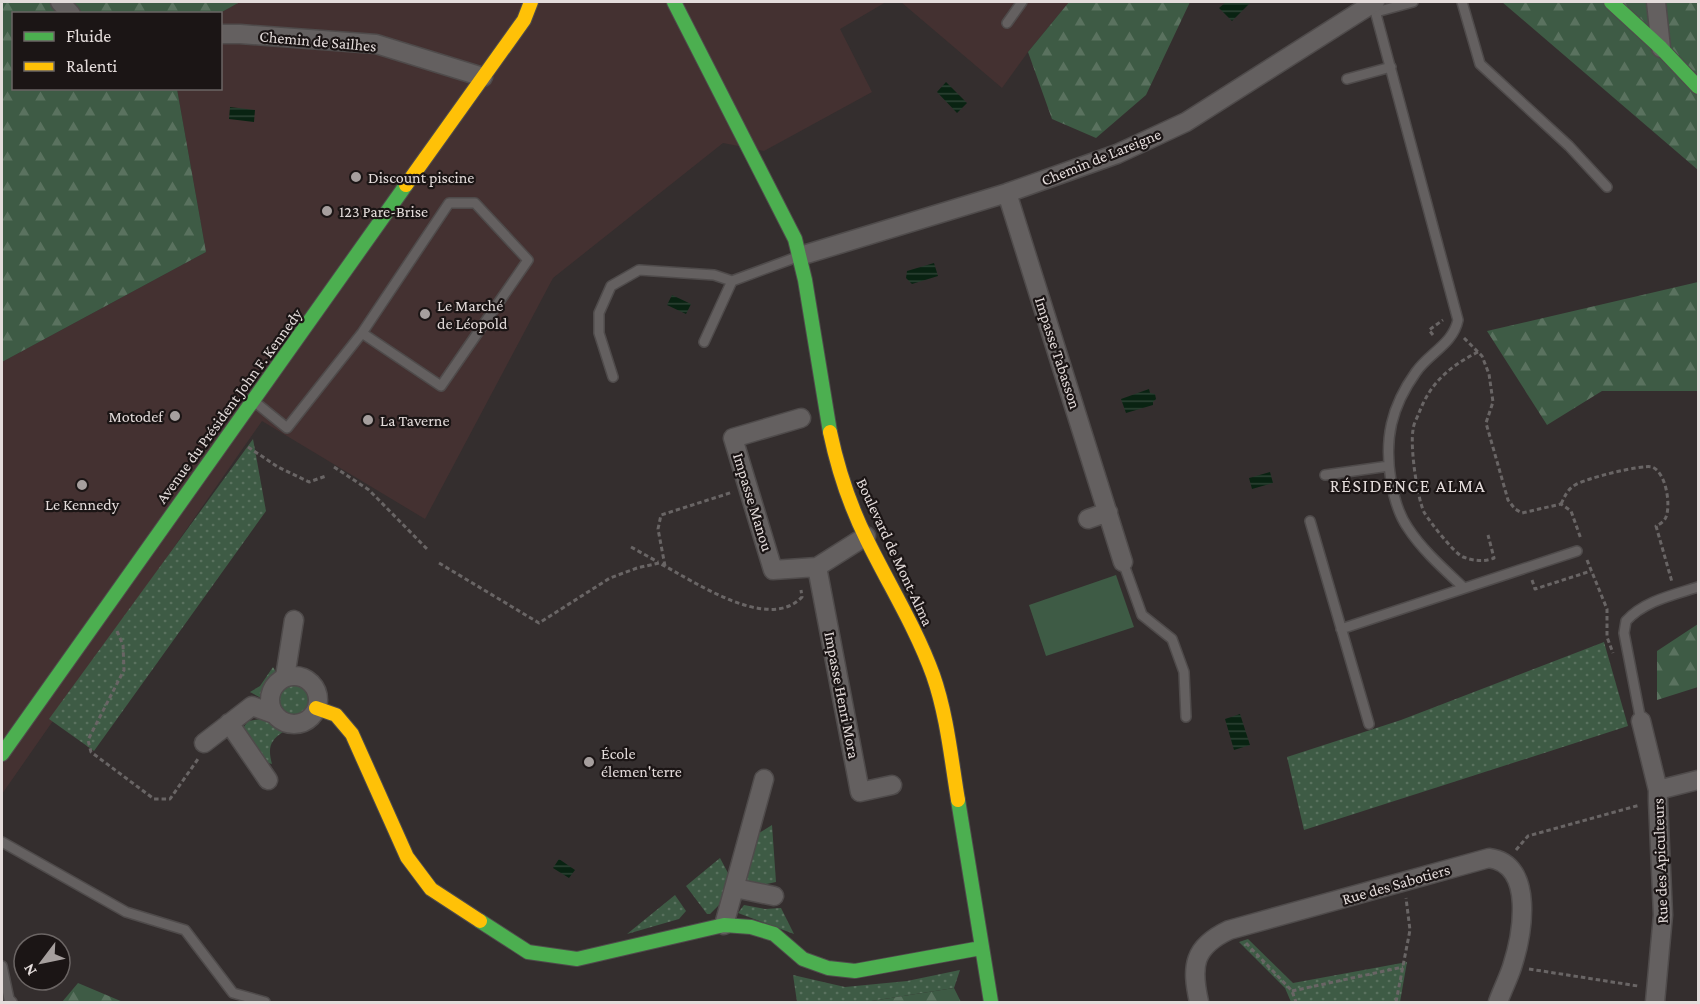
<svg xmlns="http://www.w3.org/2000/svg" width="1700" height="1004" font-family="'Crimson Pro',serif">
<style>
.built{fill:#443131}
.grass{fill:url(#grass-dots)}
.forest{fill:url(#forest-firs)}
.garden{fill:#3e5b45}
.water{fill:url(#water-rules)}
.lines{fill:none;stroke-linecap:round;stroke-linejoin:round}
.lane-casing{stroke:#4f4b4b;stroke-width:12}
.street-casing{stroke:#4f4b4b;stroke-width:21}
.fast-casing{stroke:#4f4b4b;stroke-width:16}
.slow-casing{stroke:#4f4b4b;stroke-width:16}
.path{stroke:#696565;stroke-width:3;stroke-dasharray:4.5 3;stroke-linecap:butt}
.lane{stroke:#646060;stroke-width:9}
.street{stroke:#646060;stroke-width:18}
.fast{stroke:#4caf50;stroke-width:14}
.slow{stroke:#ffc107;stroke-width:14}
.poi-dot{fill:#a69f9e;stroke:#1b1515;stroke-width:2}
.labels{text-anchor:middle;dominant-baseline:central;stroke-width:4.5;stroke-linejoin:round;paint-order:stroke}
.street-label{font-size:16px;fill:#e4dcdb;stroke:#1b1515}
.poi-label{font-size:16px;fill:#e4dcdb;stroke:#1b1515;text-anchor:start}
.neighbourhood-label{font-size:18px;letter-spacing:1.5px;fill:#e4dcdb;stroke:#1b1515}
</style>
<defs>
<pattern id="grass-dots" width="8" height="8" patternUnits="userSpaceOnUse" patternTransform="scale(1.5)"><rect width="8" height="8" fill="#3e5b45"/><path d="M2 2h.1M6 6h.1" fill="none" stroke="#5a725f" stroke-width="1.8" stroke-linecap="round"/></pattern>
<pattern id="forest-firs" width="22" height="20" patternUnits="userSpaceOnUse" patternTransform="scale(1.5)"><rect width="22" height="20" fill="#3e5b45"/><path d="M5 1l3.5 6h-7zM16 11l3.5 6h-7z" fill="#5a725f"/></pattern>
<pattern id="water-rules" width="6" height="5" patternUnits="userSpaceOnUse" patternTransform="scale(1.5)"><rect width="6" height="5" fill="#092312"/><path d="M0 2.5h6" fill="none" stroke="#2d4234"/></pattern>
</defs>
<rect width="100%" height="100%" fill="#342e2e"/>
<path class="built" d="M 240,2 L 886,2 L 840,29 L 872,92 L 764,151 L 723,143 L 553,278 L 425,519 L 262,421 L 2,794 L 2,362 L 206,252 L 177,89 L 220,88 L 220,13 Z
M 901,2 L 1069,2 L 1028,52 L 1002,88 Z"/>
<path class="grass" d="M 253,439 L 266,511 L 94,751 L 49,719 Z
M 1604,642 L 1628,726 L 1304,830 L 1287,757 L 1401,720 Z
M 273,667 L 276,672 L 268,682 L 265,695 L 261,698 L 250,692 L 260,686 Z
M276 700a18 18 0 1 1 36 0a18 18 0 1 1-36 0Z
M 261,719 L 275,725 L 283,732 C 269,741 268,749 272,764 L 264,762 L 243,728 L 248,721 Z
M 772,825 L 776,882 L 757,886 L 748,882 L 745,872 L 759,833 Z
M 720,858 L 728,873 L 720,904 L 710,914 L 707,914 L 686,886 Z
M 675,895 L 686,911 L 679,919 L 627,934 Z
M 744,905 L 765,909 L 781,908 L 794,934 L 738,913 Z
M 1248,939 L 1293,983 L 1407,962 L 1400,1002 L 1291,1002 L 1285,988 L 1239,942 Z
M 960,970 L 954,988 L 865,1002 L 797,1002 L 793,975 L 845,987 L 907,981 Z"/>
<path class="forest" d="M 2,2 L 240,2 L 220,13 L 14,14 L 14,88 L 177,89 L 206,252 L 2,362 Z
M 1069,2 L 1190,2 L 1146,95 L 1096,138 L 1052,119 L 1028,52 Z
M 1502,2 L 1698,2 L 1698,170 Z
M 1698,282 L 1698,391 L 1602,391 L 1547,425 L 1487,331 Z
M 1698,624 L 1698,687 L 1657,700 L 1657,651 Z
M 78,983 L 123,1002 L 62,1002 Z
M 954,988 L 961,1002 L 865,1002 Z"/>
<path class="garden" d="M 1116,575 L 1134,627 L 1046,656 L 1029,605 Z"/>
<path class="water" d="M 1226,2 L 1251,2 L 1232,21 L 1219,8 Z
M 946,82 L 967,103 L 957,113 L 937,92 Z
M 230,107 L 255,110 L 254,122 L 229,119 Z
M 934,263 L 938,276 L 912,284 L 906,278 L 907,271 Z
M 672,295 L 691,304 L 686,314 L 667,305 Z
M 1149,389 L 1150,393 L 1155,394 L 1156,399 L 1153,402 L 1153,405 L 1126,413 L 1121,399 Z
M 1270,472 L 1273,483 L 1252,489 L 1249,478 Z
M 1240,714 L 1250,745 L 1234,750 L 1225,719 Z
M 559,859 L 575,870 L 569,878 L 553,868 Z"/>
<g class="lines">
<g class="lane-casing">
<path id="lane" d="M 1462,2 L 1480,64 L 1569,146 L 1607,187
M 1373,3 L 1458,320 C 1453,344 1429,353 1416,372 C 1391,407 1384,439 1391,481 C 1394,498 1398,514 1408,528 C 1423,551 1445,570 1464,588
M 1376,12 L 1413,2
M 1007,23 L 1022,2
M 1347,79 L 1391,67
M 704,342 L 732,281
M 613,377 L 599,333 L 599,313 L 611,286 L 639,270 L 714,275 L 732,281 L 797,257
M 255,402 L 287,428 L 362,333 L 441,386 L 528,260 L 475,203 L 449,203 L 362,333
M 1325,475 L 1389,466
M 1310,521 L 1369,724
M 1123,562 L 1142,615 L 1172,639 L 1184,672 L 1186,717
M 1341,629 L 1577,551
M 1641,721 L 1624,633 L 1626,621 C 1644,601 1673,595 1698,587
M 2,842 L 126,912 L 185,930 L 233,993 L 265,1002
M 2,966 L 9,999 L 12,1002"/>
</g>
<g class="street-casing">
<path id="street" d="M 60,2 L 71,14
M 1656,2 L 1661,48
M 220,34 L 240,34 L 376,44 L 483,77
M 1007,193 L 1123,562
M 800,256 L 1007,193 L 1117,154 L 1186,122 L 1375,2
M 801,418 L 733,438 L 773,570 L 817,567 L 866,536
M 1088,519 L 1108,512
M 817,567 L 860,792 L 892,785
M270 700a24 24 0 1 1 48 0a24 24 0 1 1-48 0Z
M 285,677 L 294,620
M 1641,721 L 1658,790 L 1658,801 L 1663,915 L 1655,1002
M 229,723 L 268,780
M 204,743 L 252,706 L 274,714
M 1658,790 L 1698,780
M 735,888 L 774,896
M 724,925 L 764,779
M 1199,1002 C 1191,966 1193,947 1229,930 L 1489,858 C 1536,864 1522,936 1512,967 C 1508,979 1502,991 1498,1002"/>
</g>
<g class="fast-casing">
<path id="fast" d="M 674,2 L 795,239 L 805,280 L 830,432
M 1611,2 L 1661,48 L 1698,87
M 2,754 L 406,185
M 958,800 L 991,1002
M 480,921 L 528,952 L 577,959 L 724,925 L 751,927 L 774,934 L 803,959 L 828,968 L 855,971 L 981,948"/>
</g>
<g class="slow-casing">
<path id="slow" d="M 406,185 L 524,20 L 531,2
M 830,432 C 838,470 850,506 867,540 C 889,585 916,628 933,675 C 947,715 951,758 958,800
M 316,708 L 336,715 L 352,734 L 407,857 L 431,889 L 480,921"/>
</g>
<path class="path" d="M 1433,335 L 1429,330 L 1443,320
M 1464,338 L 1482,356 L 1489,374 L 1493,402 L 1486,423 L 1508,500 L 1515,509 L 1522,513 L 1561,504 L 1571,511 L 1581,539
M 1478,352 C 1450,366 1430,383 1419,413 C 1417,418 1413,425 1413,430 C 1410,447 1417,497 1424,512 C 1429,521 1454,553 1463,557 C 1474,561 1484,562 1494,558 L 1488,535
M 248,447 L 278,467 L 309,482 L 326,476
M 334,467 L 369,490 L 427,549
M 1561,504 C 1565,496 1567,490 1575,485 C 1584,479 1642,464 1652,467 C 1666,472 1671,505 1666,517 C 1664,522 1660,524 1656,526 L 1672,582
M 631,547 L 658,562
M 1587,560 L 1607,609 L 1607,637 L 1613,653
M 439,563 L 539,623 L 610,578 L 637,568 L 659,563 C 694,581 768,633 802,597 L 801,590
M 665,566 L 658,529 L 661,515 L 733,492
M 1532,580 L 1535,589 L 1591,571
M 117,631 L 123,645 L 124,670 L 88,740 L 91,752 L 154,799 L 170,799 L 198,759
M 1516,850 L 1528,836 L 1640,805
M 1246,943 L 1292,991 L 1296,1002
M 1529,969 L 1638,986
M 1292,991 L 1403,967
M 1396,1002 L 1410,930 L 1406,898"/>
<use href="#lane" class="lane"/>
<use href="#street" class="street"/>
<use href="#fast" class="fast"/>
<use href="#slow" class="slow"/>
</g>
<g class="poi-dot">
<circle cx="356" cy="177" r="6"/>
<circle cx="327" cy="211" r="6"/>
<circle cx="425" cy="314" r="6"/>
<circle cx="175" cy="416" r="6"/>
<circle cx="368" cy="420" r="6"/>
<circle cx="82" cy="485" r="6"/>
<circle cx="589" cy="762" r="6"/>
</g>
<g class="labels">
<g class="street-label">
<text transform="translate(318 41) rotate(5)">Chemin de Sailhes</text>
<text transform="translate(1101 157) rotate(-22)">Chemin de Lareigne</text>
<text transform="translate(1058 353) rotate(72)">Impasse Tabasson</text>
<text transform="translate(229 406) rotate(-54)">Avenue du Président John F. Kennedy</text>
<text transform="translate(753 502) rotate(73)">Impasse Manou</text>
<text transform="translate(895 552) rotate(65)">Boulevard de Mont-Alma</text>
<text transform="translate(842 695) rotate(79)">Impasse Henri Mora</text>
<text transform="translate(1660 861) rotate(-92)">Rue des Apiculteurs</text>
<text transform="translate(1396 884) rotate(-16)">Rue des Sabotiers</text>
</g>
<g class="poi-label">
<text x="368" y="177">Discount piscine</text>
<text x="339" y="211">123 Pare-Brise</text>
<text x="437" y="305">Le Marché<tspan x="437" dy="18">de Léopold</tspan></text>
<text x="163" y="416" text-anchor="end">Motodef</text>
<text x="380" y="420">La Taverne</text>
<text x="82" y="504" text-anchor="middle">Le Kennedy</text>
<text x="601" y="753">École<tspan x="601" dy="18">élemen'terre</tspan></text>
</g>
<g class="neighbourhood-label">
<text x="1408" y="486">RÉSIDENCE ALMA</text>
</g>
</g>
<rect width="1700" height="1004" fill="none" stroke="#e4dcdb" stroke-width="6"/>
<rect x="12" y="12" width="210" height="78" fill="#1b1515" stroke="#6b6564" stroke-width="1.5"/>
<rect x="24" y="32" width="30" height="9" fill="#4caf50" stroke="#6b6564" stroke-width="1.5"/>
<text x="66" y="42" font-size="18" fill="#e4dcdb">Fluide</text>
<rect x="24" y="62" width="30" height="9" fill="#ffc107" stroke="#6b6564" stroke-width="1.5"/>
<text x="66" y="72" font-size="18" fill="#e4dcdb">Ralenti</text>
<g transform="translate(42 962) rotate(238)"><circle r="28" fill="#1b1515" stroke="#6b6564" stroke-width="1.5"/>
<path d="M0-4.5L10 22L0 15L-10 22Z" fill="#a69f9e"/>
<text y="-9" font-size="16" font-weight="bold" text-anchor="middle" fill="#e4dcdb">N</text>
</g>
</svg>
